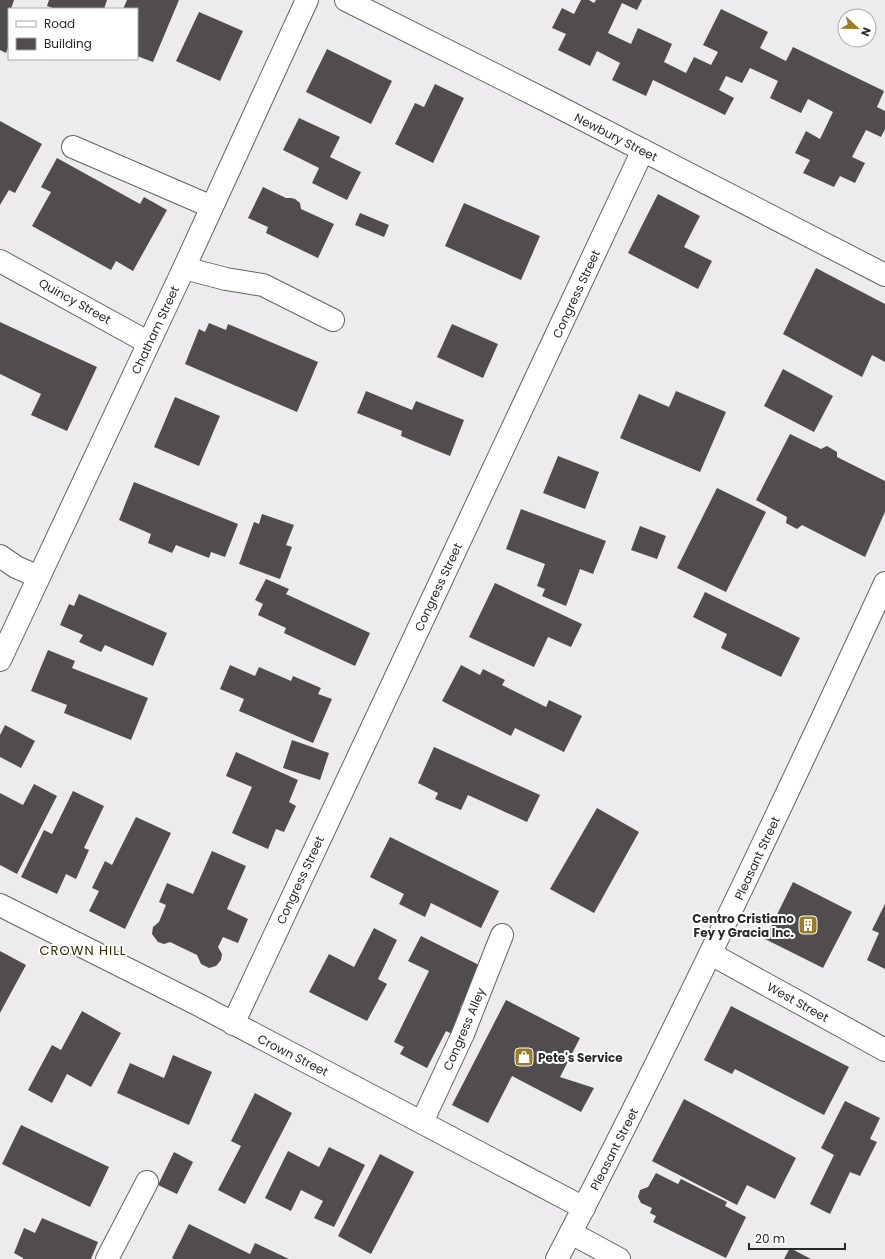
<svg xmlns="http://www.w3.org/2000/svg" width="885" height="1259" font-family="Poppins,sans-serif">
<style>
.building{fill:#514d4f}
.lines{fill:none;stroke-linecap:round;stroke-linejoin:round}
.minor-casing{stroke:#646265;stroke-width:24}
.major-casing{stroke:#646265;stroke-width:24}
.minor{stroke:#fff;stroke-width:22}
.major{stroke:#fff;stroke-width:22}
.labels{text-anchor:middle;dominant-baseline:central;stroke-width:4;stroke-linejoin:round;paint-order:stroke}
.street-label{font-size:12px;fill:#2a292a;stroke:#fff}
.poi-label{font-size:12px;font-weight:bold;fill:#2a292a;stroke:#fff;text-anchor:end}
.neighbourhood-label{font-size:13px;letter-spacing:1px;fill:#392a00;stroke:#fff}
</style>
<rect width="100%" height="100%" fill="#eeebee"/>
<path class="building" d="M 0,0 L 14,0 L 11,9 L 9,9 L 9,45 L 6,53 L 0,50 Z
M 49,0 L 107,0 L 104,9 L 56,9 L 47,6 Z
M 127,0 L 179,0 L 153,62 L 137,56 L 137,9 L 123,9 Z
M 581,0 L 589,0 L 594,3 L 596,0 L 642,0 L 637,10 L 622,3 L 608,33 L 631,44 L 638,28 L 672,44 L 664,62 L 686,73 L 694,57 L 711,65 L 718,52 L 703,45 L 721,9 L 768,32 L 760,48 L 786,61 L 793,47 L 884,91 L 877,107 L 885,111 L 885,129 L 881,137 L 866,130 L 852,157 L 865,163 L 855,183 L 840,176 L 834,187 L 803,173 L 810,160 L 795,153 L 806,131 L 820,139 L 833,112 L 808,99 L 801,113 L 770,98 L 778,81 L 750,68 L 742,83 L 726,76 L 719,90 L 734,98 L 725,115 L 653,80 L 646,96 L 612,80 L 620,63 L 597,51 L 590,66 L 558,50 L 566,34 L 552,28 L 562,8 L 574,14 Z
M 199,12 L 243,31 L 220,81 L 176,61 Z
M 327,49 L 392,81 L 371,124 L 306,92 Z
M 435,84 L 464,98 L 433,163 L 395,144 L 415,103 L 424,107 Z
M 299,118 L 340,137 L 330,157 L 361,172 L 347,200 L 312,183 L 319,168 L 283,150 Z
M 0,121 L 42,144 L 15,193 L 9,190 L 0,205 Z
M 57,158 L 140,204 L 144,197 L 167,210 L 133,271 L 116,261 L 111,270 L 32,226 L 51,192 L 41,187 Z
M 263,187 L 286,198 L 291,198 L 295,199 L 300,203 L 301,209 L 334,224 L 318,258 L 266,233 L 268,227 L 248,218 Z
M 658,194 L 700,216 L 684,247 L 712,261 L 698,289 L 628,253 Z
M 464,203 L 540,236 L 521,280 L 445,246 Z
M 360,213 L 389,225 L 384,237 L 355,225 Z
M 816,268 L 885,304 L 885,362 L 872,355 L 862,377 L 783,334 Z
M 0,322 L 97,367 L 67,431 L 31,415 L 41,394 L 0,374 Z
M 209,323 L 226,330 L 228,324 L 318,362 L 297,412 L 185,364 L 199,329 L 205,332 Z
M 452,324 L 498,344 L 483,378 L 437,357 Z
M 783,369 L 833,396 L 814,432 L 764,406 Z
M 366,391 L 412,410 L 416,401 L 464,420 L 450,456 L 401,436 L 402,431 L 357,413 Z
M 676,391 L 726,412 L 700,472 L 620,438 L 639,394 L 669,407 Z
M 175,397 L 220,416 L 199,466 L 154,447 Z
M 790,434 L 821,449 L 827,446 L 837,452 L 837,457 L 885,481 L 885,512 L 865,557 L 802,525 L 797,529 L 786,523 L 787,517 L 756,500 Z
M 558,456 L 599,472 L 585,509 L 543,493 Z
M 134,482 L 238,524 L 225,557 L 211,552 L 209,558 L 176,545 L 172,553 L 148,543 L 151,534 L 119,520 Z
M 717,488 L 766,512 L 726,592 L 677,568 Z
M 521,509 L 606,541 L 593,574 L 580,569 L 566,606 L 542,596 L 545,589 L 537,586 L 545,564 L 506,549 Z
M 262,514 L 294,525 L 286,545 L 292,547 L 280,579 L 239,564 L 254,522 L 259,524 Z
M 640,526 L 666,536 L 657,559 L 631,550 Z
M 266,579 L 289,589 L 286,594 L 370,633 L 355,666 L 284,633 L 286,628 L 258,615 L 263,604 L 255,600 Z
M 495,583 L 582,624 L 571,647 L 548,637 L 534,667 L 469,637 Z
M 705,592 L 800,638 L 781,677 L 721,648 L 727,634 L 693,617 Z
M 79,594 L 167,633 L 153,666 L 105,645 L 101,652 L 79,642 L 83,635 L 60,625 L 69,604 L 74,606 Z
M 48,650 L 75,661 L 72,668 L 148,698 L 131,740 L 64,713 L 67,705 L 31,691 Z
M 230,665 L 255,676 L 259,667 L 291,681 L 293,676 L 321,688 L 318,694 L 332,699 L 313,743 L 239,711 L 244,699 L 220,689 Z
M 461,665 L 480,675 L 483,669 L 505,680 L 502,685 L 546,707 L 549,700 L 582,716 L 564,752 L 515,728 L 511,736 L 442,701 Z
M 5,725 L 35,741 L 21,768 L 0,757 L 0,735 Z
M 292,740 L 329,753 L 320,780 L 283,768 Z
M 434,747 L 540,795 L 527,822 L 468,795 L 461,810 L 435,799 L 438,793 L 418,783 Z
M 236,752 L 298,780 L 289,802 L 296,806 L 284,832 L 276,829 L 268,849 L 232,833 L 252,787 L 226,776 Z
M 34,784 L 57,796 L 17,874 L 0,865 L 0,793 L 23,805 Z
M 73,791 L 104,806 L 84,848 L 89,850 L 76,879 L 66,874 L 57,894 L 21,877 L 44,830 L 52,834 Z
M 597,808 L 639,832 L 594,913 L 550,889 Z
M 136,817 L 171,833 L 125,929 L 89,911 L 99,891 L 92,888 L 105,861 L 112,865 Z
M 390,837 L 499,891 L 481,928 L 431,903 L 425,917 L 399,904 L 404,894 L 370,877 Z
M 212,851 L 246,866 L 227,909 L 248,919 L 238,943 L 223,937 L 218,947 L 222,954 L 221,960 L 216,966 L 209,968 L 201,964 L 197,955 L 170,942 L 164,944 L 158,942 L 152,934 L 153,927 L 159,922 L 166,905 L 159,902 L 167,883 L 193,894 Z
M 793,882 L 852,912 L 823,968 L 765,939 Z
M 885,904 L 885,969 L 867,960 L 879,933 L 872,930 Z
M 374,928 L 397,940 L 378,979 L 387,984 L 367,1021 L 309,992 L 329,954 L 354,967 Z
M 421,936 L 481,966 L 460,1008 L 464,1010 L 452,1034 L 446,1031 L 427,1068 L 400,1054 L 404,1047 L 394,1042 L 429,971 L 408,961 Z
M 0,951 L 26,965 L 0,1013 Z
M 506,1000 L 580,1038 L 560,1077 L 594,1088 L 581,1112 L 512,1076 L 488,1123 L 452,1105 Z
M 731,1006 L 849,1067 L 824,1115 L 735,1069 L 732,1074 L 704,1060 Z
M 82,1011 L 121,1033 L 91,1087 L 67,1074 L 52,1103 L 28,1090 L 52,1045 L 61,1050 Z
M 173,1055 L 212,1072 L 189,1125 L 117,1093 L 130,1063 L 164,1078 Z
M 255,1093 L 292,1113 L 245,1204 L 218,1190 L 241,1146 L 231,1141 Z
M 684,1099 L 796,1158 L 775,1199 L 747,1185 L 737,1205 L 652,1161 Z
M 845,1101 L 880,1118 L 870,1139 L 877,1142 L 860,1176 L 850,1172 L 830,1214 L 810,1204 L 834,1155 L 821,1148 Z
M 21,1125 L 109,1167 L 90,1207 L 2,1164 Z
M 329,1147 L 365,1165 L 334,1227 L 314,1218 L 323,1201 L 301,1190 L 291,1211 L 265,1198 L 288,1151 L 319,1167 Z
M 174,1152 L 193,1162 L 177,1194 L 158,1185 Z
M 380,1154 L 414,1172 L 371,1254 L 338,1236 Z
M 656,1173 L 678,1184 L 681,1179 L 727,1202 L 725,1206 L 746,1217 L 726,1258 L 653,1222 L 656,1216 L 650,1213 L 652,1208 L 641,1203 L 638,1197 L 640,1190 L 648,1187 Z
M 42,1218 L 98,1242 L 91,1259 L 23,1259 L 23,1258 L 14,1253 L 24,1228 L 35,1233 Z
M 189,1224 L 250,1254 L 255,1243 L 289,1259 L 174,1259 L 172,1258 Z
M 790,1248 L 811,1259 L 784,1259 Z"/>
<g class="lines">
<g class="minor-casing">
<path id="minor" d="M 346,0 L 551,103 L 885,275
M 73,147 L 212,207
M 0,261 L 149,343
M 184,268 L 226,279 L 263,285 L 333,320
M 0,556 L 16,567 L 39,577
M 0,660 L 184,268 L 307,0
M 0,905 L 197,1004 L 584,1208
M 711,954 L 885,1050
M 233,1024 L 643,150
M 422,1122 L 463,1034 L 502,935
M 571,1233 L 619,1259
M 107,1259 L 147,1182"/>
</g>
<g class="major-casing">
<path id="major" d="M 557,1259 C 673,1037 780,811 885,583"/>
</g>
<use href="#minor" class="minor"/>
<use href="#major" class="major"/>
</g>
<defs>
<g id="building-square" transform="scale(1)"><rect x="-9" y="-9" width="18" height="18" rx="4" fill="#9b7b25" stroke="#fff"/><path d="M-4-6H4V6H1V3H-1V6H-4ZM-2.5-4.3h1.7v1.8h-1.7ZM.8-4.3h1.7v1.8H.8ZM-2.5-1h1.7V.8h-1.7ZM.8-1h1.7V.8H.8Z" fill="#fff"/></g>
<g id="shop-square" transform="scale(1)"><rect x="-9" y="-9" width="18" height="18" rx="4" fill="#9b7b25" stroke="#fff"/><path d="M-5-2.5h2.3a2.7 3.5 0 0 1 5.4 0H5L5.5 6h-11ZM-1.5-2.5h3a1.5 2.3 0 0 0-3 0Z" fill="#fff"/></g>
</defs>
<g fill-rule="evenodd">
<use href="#building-square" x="808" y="925"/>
<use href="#shop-square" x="524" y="1057"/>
</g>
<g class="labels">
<g class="street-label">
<text transform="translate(616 137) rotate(27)">Newbury Street</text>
<text transform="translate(576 294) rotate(-65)">Congress Street</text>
<text transform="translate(75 301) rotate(29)">Quincy Street</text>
<text transform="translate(155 330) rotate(-65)">Chatham Street</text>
<text transform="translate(438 587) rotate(-65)">Congress Street</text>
<text transform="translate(757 858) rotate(-65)">Pleasant Street</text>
<text transform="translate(300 880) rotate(-65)">Congress Street</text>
<text transform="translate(798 1002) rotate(29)">West Street</text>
<text transform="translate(464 1029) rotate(-67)">Congress Alley</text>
<text transform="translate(293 1055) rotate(27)">Crown Street</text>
<text transform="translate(614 1149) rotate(-63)">Pleasant Street</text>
</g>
<g class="poi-label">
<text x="794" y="918">Centro Cristiano<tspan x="794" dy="14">Fey y Gracia Inc.</tspan></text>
<text x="538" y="1057" text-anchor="start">Pete's Service</text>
</g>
<g class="neighbourhood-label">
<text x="83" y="950">CROWN HILL</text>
</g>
</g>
<rect x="8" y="8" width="130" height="52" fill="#ffffff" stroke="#aaa9aa"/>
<rect x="16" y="21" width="20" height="6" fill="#ffffff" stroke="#aaa9aa"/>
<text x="44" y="28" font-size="12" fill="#2a292a">Road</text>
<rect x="16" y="38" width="20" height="12" fill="#514d4f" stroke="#aaa9aa"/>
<text x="44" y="48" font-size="12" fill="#2a292a">Building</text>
<g transform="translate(857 28) rotate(112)"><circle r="19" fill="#ffffff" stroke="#aaa9aa"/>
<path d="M0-3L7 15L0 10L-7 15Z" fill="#9b7b25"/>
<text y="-6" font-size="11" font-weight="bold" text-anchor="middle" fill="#2a292a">N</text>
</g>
<path d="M749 1243v6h96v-6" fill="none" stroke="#2a292a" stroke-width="2"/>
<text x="755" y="1243" font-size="12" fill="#2a292a" stroke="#ffffff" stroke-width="3" paint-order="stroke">20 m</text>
</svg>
